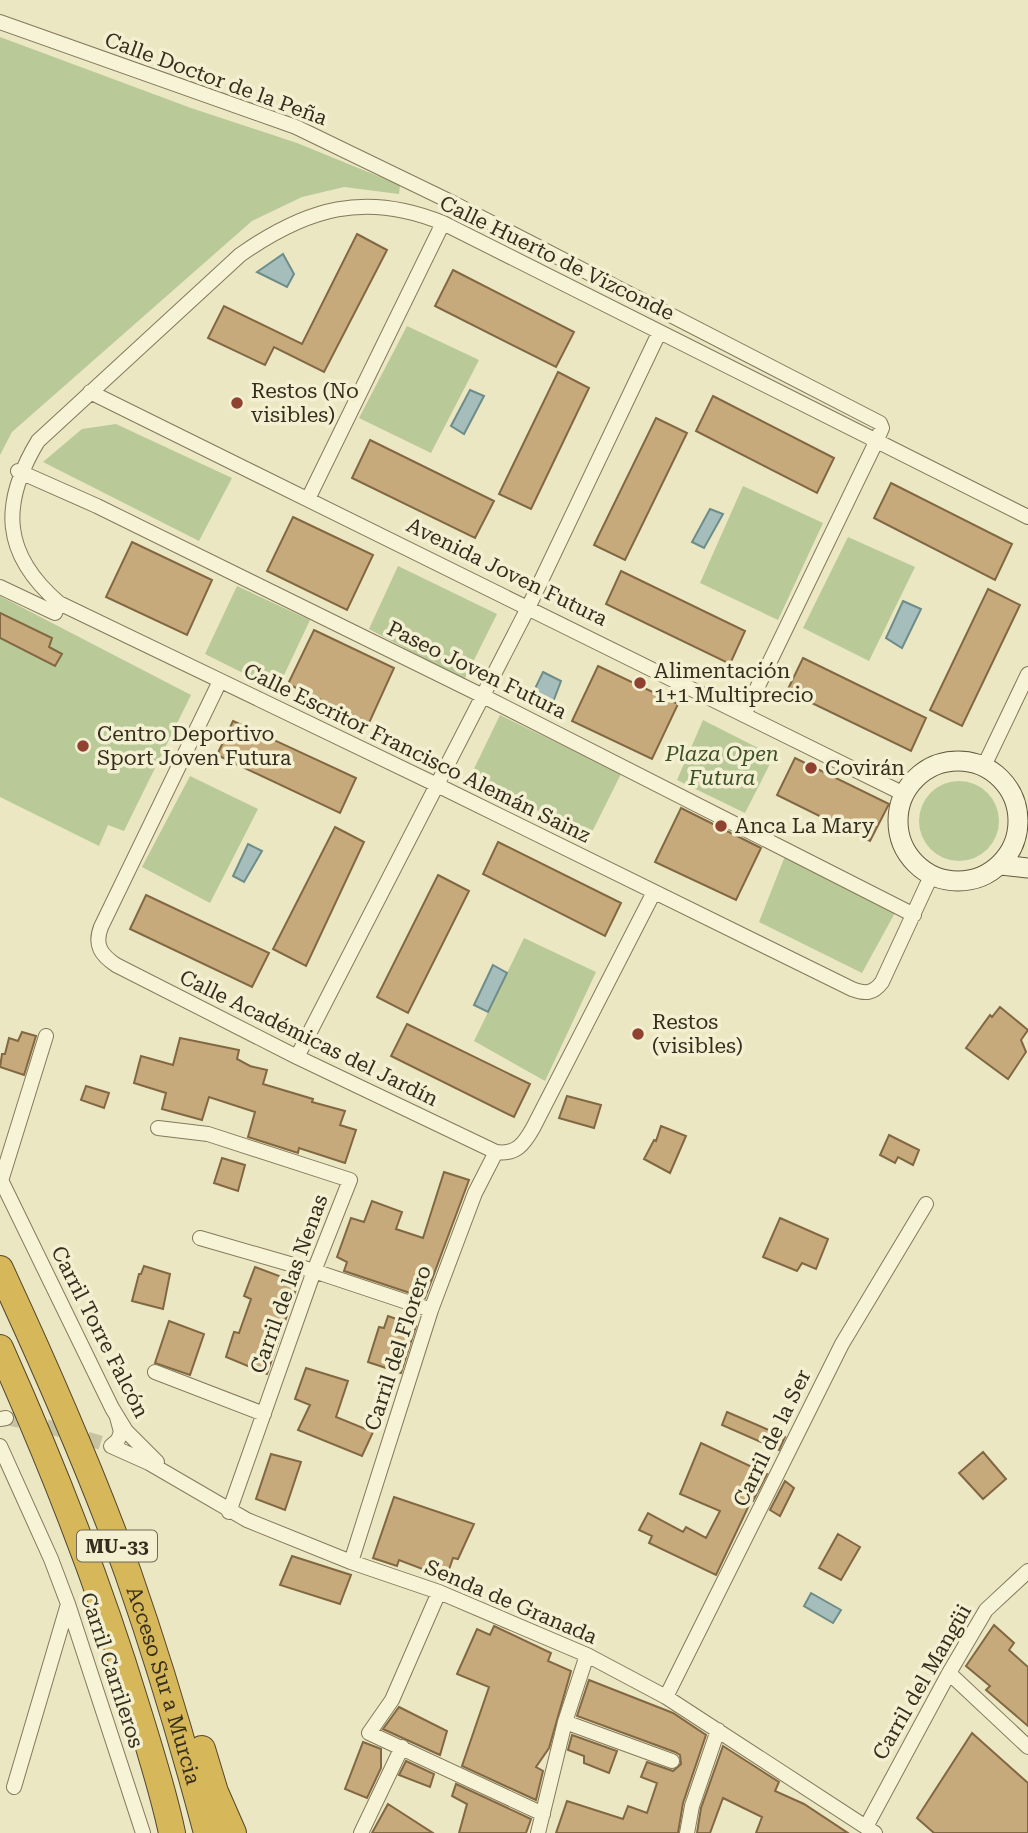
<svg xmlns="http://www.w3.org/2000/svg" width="1028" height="1833" font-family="'Roboto Serif',serif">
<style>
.green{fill:#b9c998}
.water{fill:#a5bebc;stroke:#6d8c8a;stroke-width:2}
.building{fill:#c7aa7b;stroke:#826842;stroke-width:2}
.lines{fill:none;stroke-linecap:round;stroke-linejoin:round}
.street-tunnel{stroke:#c7c2a2;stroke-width:14;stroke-dasharray:14 7;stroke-linecap:butt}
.street-casing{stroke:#84795b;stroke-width:16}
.secondary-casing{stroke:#665a3e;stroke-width:21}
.highway-casing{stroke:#52462f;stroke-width:28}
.street{stroke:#f7f3d6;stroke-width:14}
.secondary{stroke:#f7f3d6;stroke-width:19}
.highway{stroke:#d6b759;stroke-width:26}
.poi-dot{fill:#90412f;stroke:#f3f0d2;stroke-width:2.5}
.labels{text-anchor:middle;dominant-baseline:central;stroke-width:7;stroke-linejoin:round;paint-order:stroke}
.shield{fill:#f3f0d2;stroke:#6e6854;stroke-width:2}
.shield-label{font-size:19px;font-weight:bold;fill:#352e1e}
.street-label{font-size:21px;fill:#352e1e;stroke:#f3f0d2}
.poi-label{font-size:21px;fill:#352e1e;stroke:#f3f0d2;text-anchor:start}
.park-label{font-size:21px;font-style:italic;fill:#3e5026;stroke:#f3f0d2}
</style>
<rect width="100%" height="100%" fill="#ebe7c3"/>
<path class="green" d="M 0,37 L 191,108 L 297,143 L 400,185 L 399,194 L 344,187 L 302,197 L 252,221 L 12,432 L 0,455 Z
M 407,326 L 479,360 L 431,453 L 359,418 Z
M 116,424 L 232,478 L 199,541 L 43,462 L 82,429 Z
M 743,486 L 823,523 L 778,620 L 700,583 Z
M 848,537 L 915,567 L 869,661 L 803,628 Z
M 398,566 L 497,614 L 464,680 L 369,629 Z
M 237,586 L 310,620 L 277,690 L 205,654 Z
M 0,596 L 191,695 L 124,831 L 108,825 L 99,846 L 0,797 Z
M 500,715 L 621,774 L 590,836 L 470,777 Z
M 703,720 L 774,756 L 745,813 L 677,780 Z
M 190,776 L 258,809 L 210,903 L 142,867 Z
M919 821a40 40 0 1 1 80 0a40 40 0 1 1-80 0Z
M 785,856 L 896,911 L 862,973 L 759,922 Z
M 524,938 L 596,972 L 545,1081 L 474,1041 Z"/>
<path class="water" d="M 283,254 L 294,274 L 287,287 L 257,272 Z
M 470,390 L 484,396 L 464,434 L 451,426 Z
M 710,509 L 723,514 L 704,548 L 692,542 Z
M 903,601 L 921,609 L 902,648 L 886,638 Z
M 543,672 L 561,681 L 550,710 L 529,701 Z
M 248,844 L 262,851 L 244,882 L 233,876 Z
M 493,965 L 507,973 L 488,1012 L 474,1005 Z
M 811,1593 L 841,1610 L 833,1623 L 804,1606 Z"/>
<path class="building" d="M 357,234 L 387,250 L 324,372 L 274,347 L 265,365 L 208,338 L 224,306 L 302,344 Z
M 453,270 L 574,332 L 556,367 L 435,306 Z
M 558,372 L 589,388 L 531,509 L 499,494 Z
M 713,396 L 834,458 L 817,493 L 696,431 Z
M 656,418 L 687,433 L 625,560 L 594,545 Z
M 370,440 L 494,501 L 475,538 L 352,478 Z
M 891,483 L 1012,544 L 995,580 L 874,518 Z
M 293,517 L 373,555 L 347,610 L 267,571 Z
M 132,542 L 212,580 L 187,635 L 106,597 Z
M 621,571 L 745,631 L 730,664 L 606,604 Z
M 988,589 L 1020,605 L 962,726 L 930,710 Z
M 0,613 L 52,638 L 49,647 L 62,654 L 55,666 L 0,638 Z
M 314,630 L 394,668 L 369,723 L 288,684 Z
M 803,658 L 926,718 L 911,751 L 787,691 Z
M 598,666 L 678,704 L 652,759 L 572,721 Z
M 233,721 L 356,778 L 340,813 L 217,755 Z
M 795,758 L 889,804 L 870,841 L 777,795 Z
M 681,808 L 761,848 L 736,900 L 655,862 Z
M 335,827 L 364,842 L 306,966 L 273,949 Z
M 498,842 L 621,903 L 605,936 L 483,874 Z
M 438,875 L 469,891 L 408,1013 L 377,997 Z
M 146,895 L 269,953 L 252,987 L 130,929 Z
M 1000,1007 L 1028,1030 L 1021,1040 L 1026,1052 L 1008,1079 L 966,1048 L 990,1015 L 992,1017 Z
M 407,1024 L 530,1084 L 514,1117 L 391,1056 Z
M 22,1032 L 36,1036 L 24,1075 L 0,1067 L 2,1054 L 5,1054 L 9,1038 L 18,1041 Z
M 180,1038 L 239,1050 L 237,1059 L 250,1066 L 267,1070 L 263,1084 L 313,1099 L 312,1102 L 345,1111 L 340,1125 L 356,1130 L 345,1163 L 299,1148 L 298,1153 L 248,1137 L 255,1112 L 209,1097 L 202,1120 L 162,1109 L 166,1093 L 134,1083 L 141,1056 L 173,1065 Z
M 86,1086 L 109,1093 L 104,1108 L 81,1100 Z
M 567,1096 L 601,1105 L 594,1128 L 559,1118 Z
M 661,1126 L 686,1136 L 670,1173 L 644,1159 L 654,1140 L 656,1141 Z
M 889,1135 L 919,1150 L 913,1165 L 898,1157 L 895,1163 L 880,1155 Z
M 222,1158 L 245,1165 L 238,1191 L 214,1183 Z
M 444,1172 L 469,1180 L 425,1298 L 344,1271 L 347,1262 L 337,1257 L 351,1218 L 364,1222 L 372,1201 L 402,1212 L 396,1229 L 423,1238 Z
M 780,1218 L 828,1239 L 816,1269 L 802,1263 L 797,1271 L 763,1257 Z
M 144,1266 L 170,1274 L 163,1309 L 132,1301 L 139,1274 L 141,1274 Z
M 255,1267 L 298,1283 L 267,1374 L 226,1357 L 234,1332 L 239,1333 L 251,1299 L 244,1296 Z
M 388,1316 L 416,1326 L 401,1373 L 368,1362 L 379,1327 L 384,1328 Z
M 169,1321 L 204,1334 L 190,1375 L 155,1363 Z
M 306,1368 L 348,1381 L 336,1417 L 373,1432 L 362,1456 L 298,1430 L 310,1405 L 295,1399 Z
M 727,1412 L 785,1437 L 779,1450 L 722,1425 Z
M 701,1443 L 767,1474 L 753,1501 L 751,1501 L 716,1575 L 649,1543 L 652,1536 L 639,1530 L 648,1513 L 683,1532 L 686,1527 L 706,1538 L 720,1511 L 680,1494 Z
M 983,1452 L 1006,1479 L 983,1499 L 959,1473 Z
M 271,1454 L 301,1462 L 285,1510 L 256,1499 Z
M 785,1481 L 794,1488 L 780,1516 L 770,1510 Z
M 394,1497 L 474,1524 L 458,1559 L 453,1558 L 446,1578 L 399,1560 L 397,1566 L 373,1558 Z
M 838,1534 L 860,1547 L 841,1580 L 819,1568 Z
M 292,1556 L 351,1575 L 340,1604 L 280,1585 Z
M 994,1625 L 1014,1643 L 1009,1650 L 1028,1667 L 1028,1726 L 986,1690 L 990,1686 L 966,1666 Z
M 494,1626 L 551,1653 L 548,1661 L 571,1671 L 549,1748 L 536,1767 L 543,1771 L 536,1800 L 462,1766 L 489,1687 L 457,1674 L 477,1629 L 490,1635 Z
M 589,1680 L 673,1713 L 706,1735 L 683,1803 L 678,1833 L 556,1833 L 567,1801 L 623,1819 L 628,1806 L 647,1813 L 657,1783 L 641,1777 L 647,1762 L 673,1771 L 681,1764 L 680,1755 L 675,1752 L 577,1716 Z
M 399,1707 L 447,1731 L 440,1755 L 383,1729 Z
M 972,1733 L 1028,1783 L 1028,1833 L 934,1833 L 917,1818 Z
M 572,1735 L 617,1751 L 609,1773 L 584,1763 L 584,1756 L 568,1750 Z
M 363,1742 L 381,1749 L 381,1768 L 367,1798 L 345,1789 Z
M 723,1746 L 779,1782 L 775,1791 L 804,1804 L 848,1833 L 756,1833 L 762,1817 L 723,1798 L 710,1833 L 697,1833 L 701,1808 Z
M 406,1761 L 434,1774 L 430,1787 L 399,1775 Z
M 456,1784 L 531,1819 L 526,1833 L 459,1833 L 467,1804 L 452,1796 Z
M 388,1804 L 433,1833 L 372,1833 Z"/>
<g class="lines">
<path class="street-tunnel" d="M 6,1418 L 50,1427 L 111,1446"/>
<g class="street-casing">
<path id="street" d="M 0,22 L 296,127 L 453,203 L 880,423 L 882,428 L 876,442 L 744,715
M 90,392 L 904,794
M 18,471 L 97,506 L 483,696 L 914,915
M 308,499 L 443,223
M 0,587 L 55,613 L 59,603
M 220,681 L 101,927 C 94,945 101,955 116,965 L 297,1057 L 496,1152 C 516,1155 524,1144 533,1128 L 654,892
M 984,766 L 1028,674
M 931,876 L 882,982 C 873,994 865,994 852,989 L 437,785 L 59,603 C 2,554 0,504 38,441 L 240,255 C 307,208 365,191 443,223 L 1028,517
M 297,1057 L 528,608 L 659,333
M 158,1128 L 208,1134 L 350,1180 L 314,1271 L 229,1512
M 0,1178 L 112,1408 L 126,1431 L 157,1462
M 1,1181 L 46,1036
M 200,1238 L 314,1271 L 431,1310
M 155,1372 L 264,1414
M 117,1417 L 121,1432 L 118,1440 L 111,1446 L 149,1463 L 247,1520 L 351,1562 L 439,1592 L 587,1655 L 666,1697 L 875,1833
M 0,1419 L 6,1418
M 0,1446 L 51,1559 L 68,1604 L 143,1833
M 351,1562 L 431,1310 L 475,1193 L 496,1152
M 439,1592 L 392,1700 L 369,1733 L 543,1814
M 949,1673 L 1028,1747
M 666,1697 L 842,1344 L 926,1204
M 565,1722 L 672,1761
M 14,1787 L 68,1604
M 867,1825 L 949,1673 L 986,1610 L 1028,1571
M 361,1833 L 402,1747
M 538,1833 L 565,1722 L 587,1655
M 687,1833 L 692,1806 L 718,1730"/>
</g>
<g class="secondary-casing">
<path id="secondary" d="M898 821a60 60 0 1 1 120 0a60 60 0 1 1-120 0Z
M 1001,865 L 1028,868"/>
</g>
<g class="highway-casing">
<g id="highway">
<path id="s1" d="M 0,1269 C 46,1368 91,1470 128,1573 C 158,1659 184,1746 207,1833"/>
<path d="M 0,1348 C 52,1464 99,1583 136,1705 C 149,1747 163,1790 172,1833"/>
<path d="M 202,1749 L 215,1792 L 233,1833"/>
</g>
</g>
<use href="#street" class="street"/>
<use href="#secondary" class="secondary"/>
<use href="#highway" class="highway"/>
</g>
<g class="poi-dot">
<circle cx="237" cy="403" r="7"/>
<circle cx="640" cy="683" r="7"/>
<circle cx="83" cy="746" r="7"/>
<circle cx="811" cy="768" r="7"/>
<circle cx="721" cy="826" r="7"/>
<circle cx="638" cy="1034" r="7"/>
</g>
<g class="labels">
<rect class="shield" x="77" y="1530.5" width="80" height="31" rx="5"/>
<g class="shield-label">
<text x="117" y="1546">MU-33</text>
</g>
<g class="street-label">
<text transform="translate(216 79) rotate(20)">Calle Doctor de la Peña</text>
<text transform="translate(557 258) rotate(26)">Calle Huerto de Vizconde</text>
<text transform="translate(507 572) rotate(26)">Avenida Joven Futura</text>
<text transform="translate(477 670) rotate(26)">Paseo Joven Futura</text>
<text transform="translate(417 753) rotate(26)">Calle Escritor Francisco Alemán Sainz</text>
<text transform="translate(309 1038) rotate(26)">Calle Académicas del Jardín</text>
<text transform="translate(289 1284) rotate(-70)">Carril de las Nenas</text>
<text transform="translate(100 1332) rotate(63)">Carril Torre Falcón</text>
<text transform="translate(398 1348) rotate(-72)">Carril del Florero</text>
<text transform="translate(772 1438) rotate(-64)">Carril de la Ser</text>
<text transform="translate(511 1602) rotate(23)">Senda de Granada</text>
<text transform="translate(112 1670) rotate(72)">Carril Carrileros</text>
<text transform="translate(922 1682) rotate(-60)">Carril del Mangüi</text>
<text stroke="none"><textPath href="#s1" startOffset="448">Acceso Sur a Murcia</textPath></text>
</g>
<g class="poi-label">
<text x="251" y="391">Restos (No<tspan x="251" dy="24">visibles)</tspan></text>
<text x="654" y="671">Alimentación<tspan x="654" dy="24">1+1 Multiprecio</tspan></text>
<text x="97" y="734">Centro Deportivo<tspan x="97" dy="24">Sport Joven Futura</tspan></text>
<text x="825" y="768">Covirán</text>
<text x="735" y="826">Anca La Mary</text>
<text x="652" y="1022">Restos<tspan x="652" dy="24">(visibles)</tspan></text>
</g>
<g class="park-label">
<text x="722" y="754">Plaza Open<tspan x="722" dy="24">Futura</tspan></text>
</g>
</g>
</svg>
